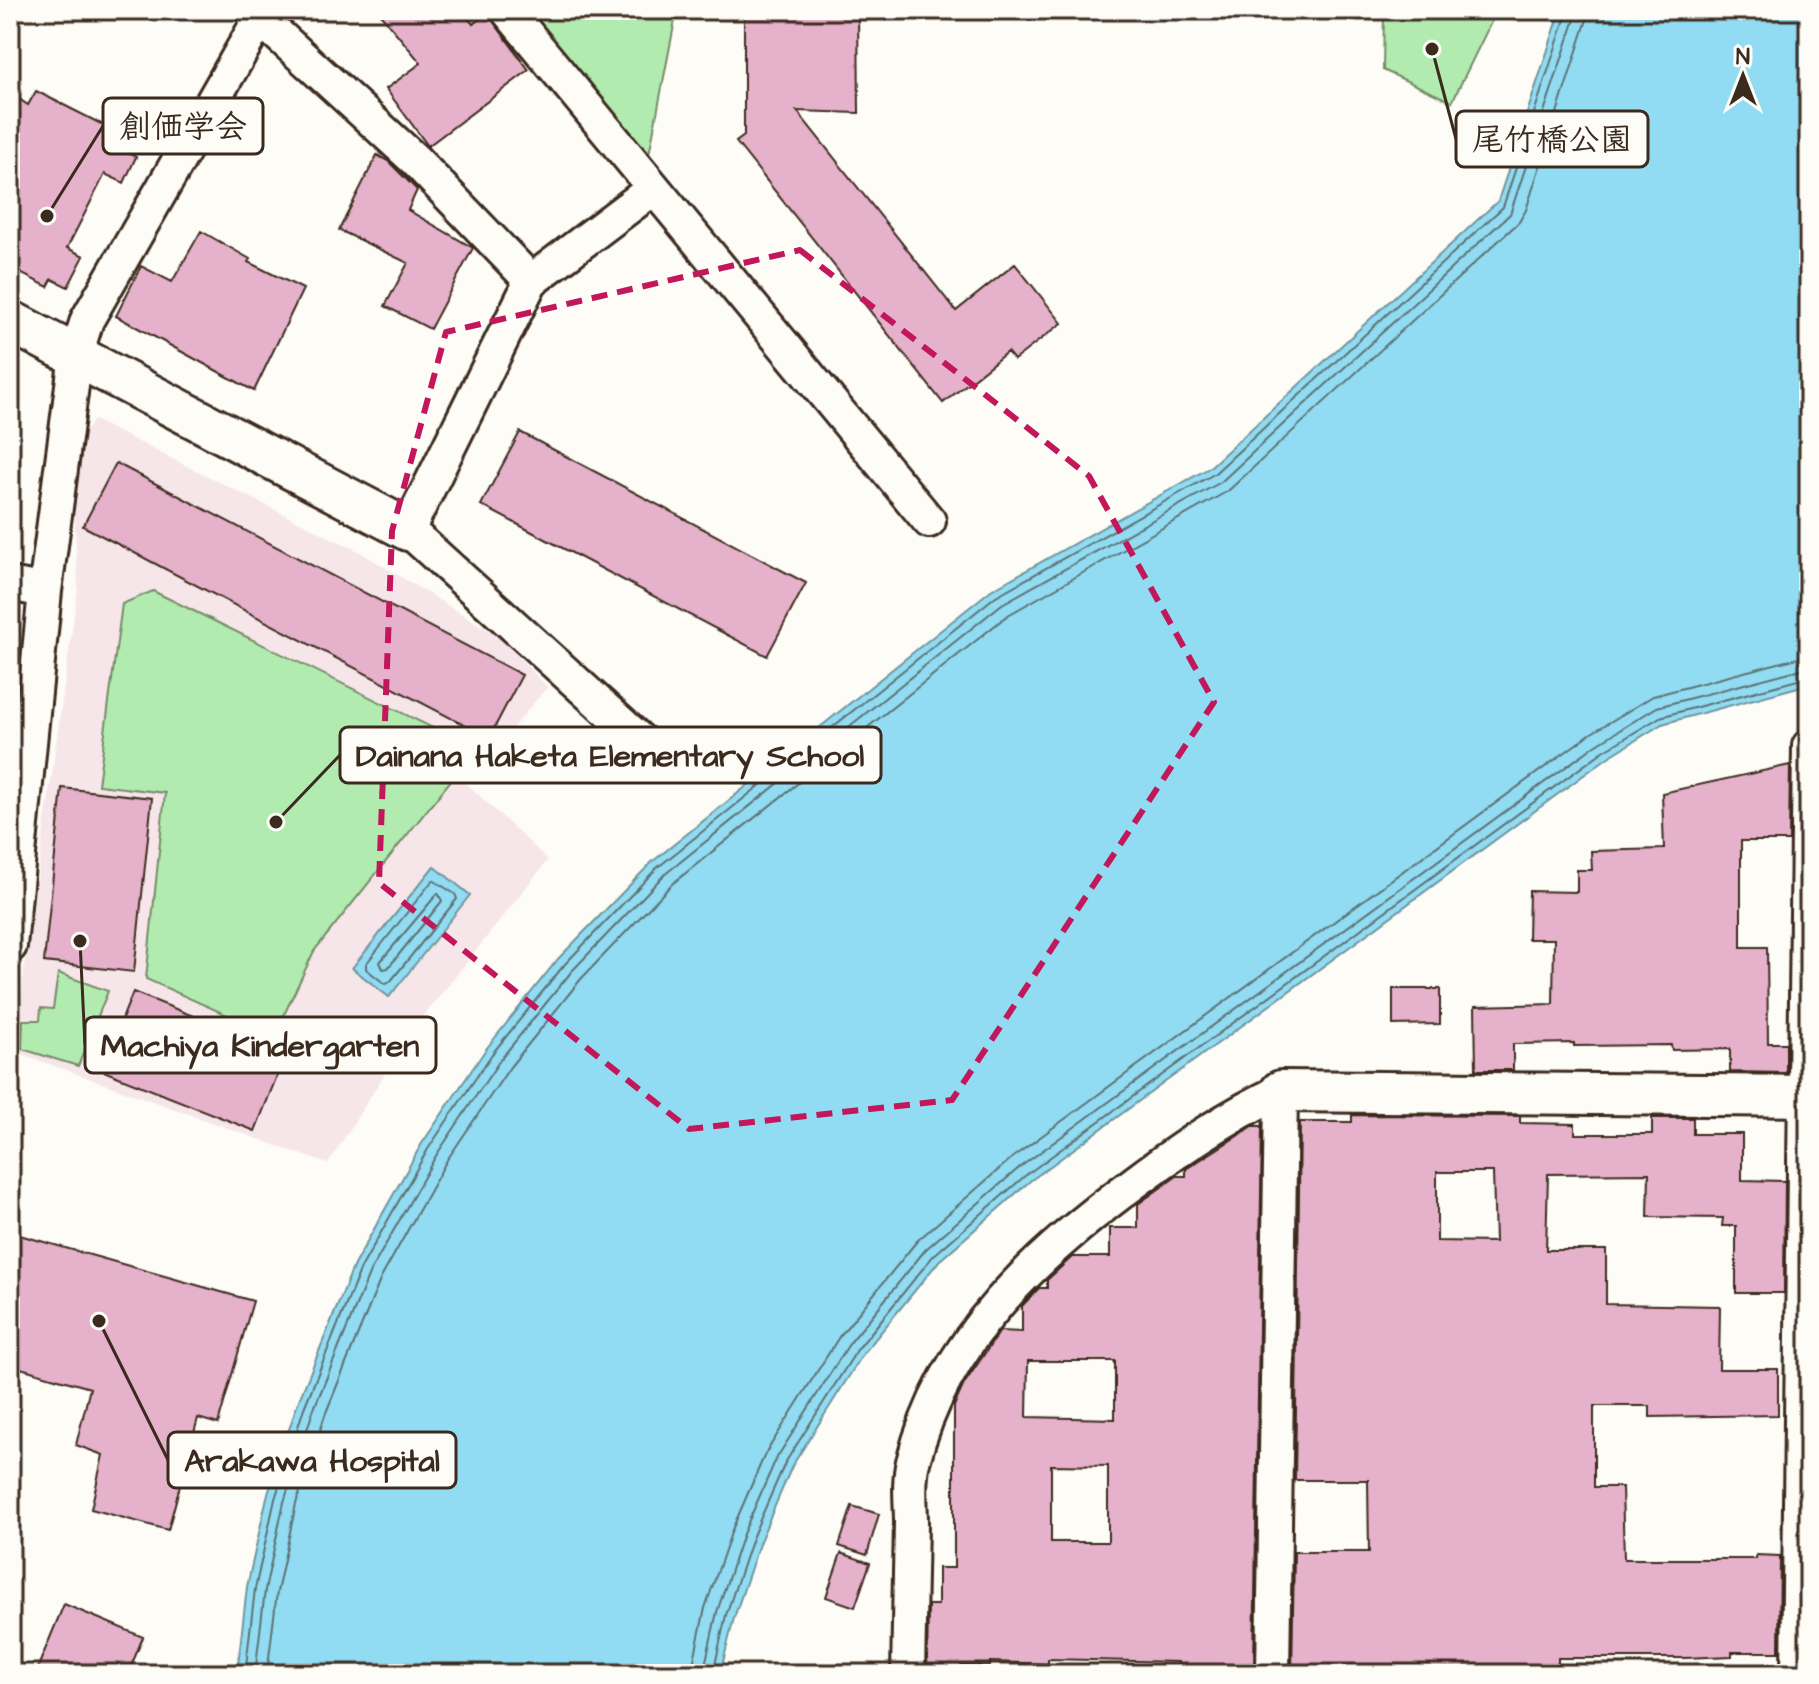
<svg xmlns="http://www.w3.org/2000/svg" width="1819" height="1684" font-family="'Architects Daughter','Klee One',sans-serif">
<style>
.built{fill:#f6e6ea}
.green{fill:#b2ebb0;stroke:#768a67;stroke-width:2}
.water{fill:#91dcf2;stroke:#6f959d;stroke-width:2}
.lines{fill:none;stroke-linecap:round;stroke-linejoin:round}
.shore{stroke:#5d7173;stroke-width:2}
.building{fill:#e6b1ca;stroke:#3b2a1e;stroke-width:2;fill-rule:evenodd}
.minor-casing{stroke:#3b2a1e;stroke-width:38}
.tertiary-casing{stroke:#3b2a1e;stroke-width:46}
.minor{stroke:#fdfcf7;stroke-width:32}
.tertiary{stroke:#fdfcf7;stroke-width:40}
.marked{fill:none;stroke:#c2185b;stroke-width:6;stroke-dasharray:16 10;stroke-linejoin:round}
.leader{fill:none;stroke:#3b2a1e;stroke-width:3}
.callout-dot{fill:#3b2a1e;stroke:#fdfcf7;stroke-width:3}
.callout{fill:#fdfcf7;stroke:#3b2a1e;stroke-width:3}
.callout-label{font-size:32px;text-anchor:middle;font-weight:bold;fill:#3b2a1e}
</style>
<rect width="100%" height="100%" fill="#fdfcf7"/>
<filter id="ink" filterUnits="userSpaceOnUse"><feTurbulence type="fractalNoise" baseFrequency=".0125" numOctaves="2"/><feDisplacementMap in="SourceGraphic" scale="16" xChannelSelector="R" yChannelSelector="G"/><feConvolveMatrix kernelMatrix="1 2 1 2 8 2 1 2 1" color-interpolation-filters="sRGB"/></filter>
<g filter="url(#ink)">
<path class="built" d="M 94,420 L 360,552 L 498,636 L 547,687 L 466,783 L 548,860 L 411,1032 L 328,1164 L 13,1051 L 78,587 L 71,450 Z"/>
<path class="green" d="M 525,10 L 677,10 L 647,165 Z
M 1384,10 L 1497,10 L 1452,102 L 1383,70 Z
M 153,591 L 476,749 L 314,951 L 274,1036 L 146,979 L 165,793 L 98,785 L 122,604 Z
M 58,973 L 108,991 L 78,1066 L 22,1049 L 23,1020 L 40,1020 L 41,1008 L 53,1009 Z"/>
<path class="water" d="M 1561,10 L 1809,10 L 1809,684 L 1662,724 L 1607,758 L 1030,1181 L 939,1261 L 863,1354 L 792,1466 L 760,1541 L 734,1618 L 720,1674 L 237,1674 L 247,1587 L 267,1497 L 297,1405 L 354,1265 L 421,1145 L 486,1049 L 558,959 L 652,862 L 991,590 L 1209,468 L 1498,201 Z
M 434,866 L 470,895 L 389,997 L 352,968 Z"/>
<g class="lines">
<path class="shore" d="M 433,880 L 455,894 L 457,899 L 390,982 L 385,984 L 366,969 L 366,964 Z
M 438,893 L 442,901 L 388,968 L 383,969 L 380,962 Z
M 245,1674 L 255,1589 L 275,1499 L 304,1408 L 361,1268 L 428,1149 L 492,1054 L 565,964 L 657,868 L 996,596 L 1214,474 L 1503,207 L 1568,10
M 255,1674 L 265,1590 L 284,1502 L 313,1411 L 370,1272 L 437,1154 L 500,1060 L 572,971 L 664,875 L 1002,604 L 1221,482 L 1510,214 L 1578,10
M 267,1674 L 277,1592 L 296,1504 L 325,1415 L 381,1278 L 447,1160 L 510,1067 L 581,979 L 672,884 L 1008,615 L 1228,491 L 1519,222 L 1526,210 L 1590,10
M 691,1674 L 705,1608 L 732,1530 L 765,1454 L 839,1337 L 917,1241 L 1013,1157 L 1590,734 L 1653,696 L 1809,655
M 703,1674 L 717,1612 L 743,1534 L 776,1459 L 849,1344 L 926,1249 L 1020,1167 L 1597,744 L 1657,707 L 1809,667
M 713,1674 L 726,1615 L 752,1538 L 785,1463 L 857,1350 L 933,1256 L 1026,1175 L 1602,752 L 1660,717 L 1809,677"/>
</g>
<path class="building" d="M 377,10 L 461,10 L 473,24 L 487,13 L 529,70 L 428,146 L 386,89 L 421,63 Z
M 744,10 L 858,10 L 859,113 L 797,111 L 956,311 L 1015,264 L 1062,323 L 1014,360 L 1007,352 L 943,403 L 736,142 L 744,136 Z
M 36,91 L 125,136 L 119,148 L 136,157 L 124,183 L 105,174 L 67,248 L 84,256 L 68,287 L 52,279 L 48,287 L 10,268 L 10,117 L 19,99 L 28,105 Z
M 377,155 L 388,161 L 417,190 L 408,210 L 473,248 L 430,329 L 385,306 L 408,263 L 339,230 Z
M 201,231 L 250,259 L 248,262 L 303,289 L 254,391 L 116,316 L 141,266 L 172,282 Z
M 520,432 L 806,583 L 767,656 L 481,505 Z
M 116,463 L 522,675 L 489,738 L 83,526 Z
M 1790,765 L 1789,841 L 1741,841 L 1741,947 L 1767,947 L 1768,1043 L 1786,1043 L 1786,1073 L 1730,1072 L 1730,1049 L 1672,1050 L 1671,1045 L 1574,1046 L 1574,1043 L 1513,1044 L 1513,1070 L 1476,1070 L 1475,1006 L 1553,1004 L 1554,939 L 1528,939 L 1529,891 L 1577,892 L 1577,870 L 1592,870 L 1591,851 L 1664,849 L 1662,793 Z
M 62,788 L 152,798 L 134,972 L 44,962 Z
M 1393,989 L 1440,989 L 1440,1024 L 1393,1025 Z
M 133,992 L 286,1053 L 255,1131 L 101,1070 Z
M 1352,1115 L 1520,1116 L 1520,1123 L 1575,1124 L 1575,1134 L 1652,1134 L 1652,1118 L 1693,1118 L 1693,1134 L 1742,1134 L 1742,1180 L 1785,1181 L 1784,1293 L 1736,1293 L 1736,1226 L 1722,1226 L 1723,1218 L 1648,1217 L 1649,1173 L 1548,1174 L 1546,1250 L 1606,1250 L 1606,1304 L 1720,1306 L 1719,1369 L 1778,1369 L 1778,1415 L 1650,1417 L 1650,1406 L 1594,1406 L 1594,1487 L 1622,1487 L 1624,1559 L 1756,1559 L 1756,1555 L 1780,1556 L 1779,1652 L 1732,1652 L 1732,1656 L 1684,1658 L 1558,1658 L 1558,1674 L 1292,1674 L 1294,1552 L 1369,1552 L 1368,1480 L 1295,1480 L 1300,1122 L 1352,1122 ZM 1437,1172 L 1493,1172 L 1495,1242 L 1437,1241 Z
M 1253,1126 L 1262,1126 L 1254,1666 L 1227,1666 L 1227,1674 L 1178,1674 L 1178,1662 L 1048,1659 L 1048,1664 L 990,1662 L 990,1666 L 961,1666 L 960,1674 L 927,1674 L 928,1605 L 938,1605 L 938,1568 L 954,1568 L 954,1406 L 964,1384 L 1000,1331 L 1022,1332 L 1022,1306 L 1039,1288 L 1047,1288 L 1047,1280 L 1072,1257 L 1110,1257 L 1110,1228 L 1138,1228 L 1138,1204 L 1177,1176 L 1186,1176 L 1186,1169 ZM 1028,1361 L 1115,1361 L 1115,1419 L 1027,1417 ZM 1051,1465 L 1108,1466 L 1108,1542 L 1051,1542 Z
M 16,1234 L 253,1301 L 218,1424 L 198,1418 L 168,1530 L 91,1509 L 103,1455 L 76,1445 L 90,1388 L 10,1365 L 10,1253 Z
M 852,1506 L 879,1514 L 867,1555 L 839,1546 Z
M 841,1553 L 870,1563 L 855,1607 L 826,1597 Z
M 64,1604 L 143,1637 L 128,1674 L 35,1674 Z"/>
<g class="lines">
<g class="minor-casing">
<path id="minor" d="M 251,10 L 415,160 L 531,281
M 507,10 L 929,521
M 10,584 L 45,591
M 652,751 L 408,530 L 531,281 L 654,188
M 10,946 L 45,591 L 76,355 L 87,320 L 265,10
M 908,1674 C 909,1624 910,1573 911,1523 C 911,1504 908,1481 913,1462 C 945,1336 1038,1254 1138,1180 C 1184,1146 1229,1115 1281,1091 L 1273,1674
M 1798,1674 L 1809,746"/>
</g>
<g class="tertiary-casing">
<path id="tertiary" d="M 10,321 L 408,530
M 1281,1091 L 1809,1096"/>
</g>
<use href="#minor" class="minor"/>
<use href="#tertiary" class="tertiary"/>
</g>
</g>
<path class="marked" d="M 800,250 L 1089,476 L 1214,702 L 952,1100 L 689,1129 L 379,883 L 392,531 L 446,332 Z"/>
<path class="leader" d="M47 216L103 126M1432 49L1456 139M276 822L340 755M80 941L85 1045M99 1321L168 1460"/>
<g class="callout-dot">
<circle cx="47" cy="216" r="8"/>
<circle cx="1432" cy="49" r="8"/>
<circle cx="276" cy="822" r="8"/>
<circle cx="80" cy="941" r="8"/>
<circle cx="99" cy="1321" r="8"/>
</g>
<g class="callout">
<rect x="103" y="98" width="160" height="56" rx="8"/>
<rect x="1456" y="111" width="192" height="56" rx="8"/>
<rect x="340" y="727" width="541" height="56" rx="8"/>
<rect x="85" y="1017" width="351" height="56" rx="8"/>
<rect x="168" y="1432" width="288" height="56" rx="8"/>
</g>
<g class="callout-label">
<text x="183" y="137">創価学会</text>
<text x="1552" y="150">尾竹橋公園</text>
<text x="610" y="766">Dainana Haketa Elementary School</text>
<text x="260" y="1056">Machiya Kindergarten</text>
<text x="312" y="1471">Arakawa Hospital</text>
</g>
<rect width="1819" height="1684" fill="none" stroke="#fdfcf7" stroke-width="40"/>
<rect x="20" y="20" width="1779" height="1644" fill="none" stroke="#3b2a1e" stroke-width="3" filter="url(#ink)"/>
<g transform="translate(1743 76)" stroke="#fdfcf7" stroke-width="6" paint-order="stroke">
<path d="M0-6L14 30L0 20L-14 30Z" fill="#3b2a1e"/>
<text y="-12" font-size="22" font-weight="bold" text-anchor="middle" fill="#3b2a1e">N</text>
</g>
</svg>
